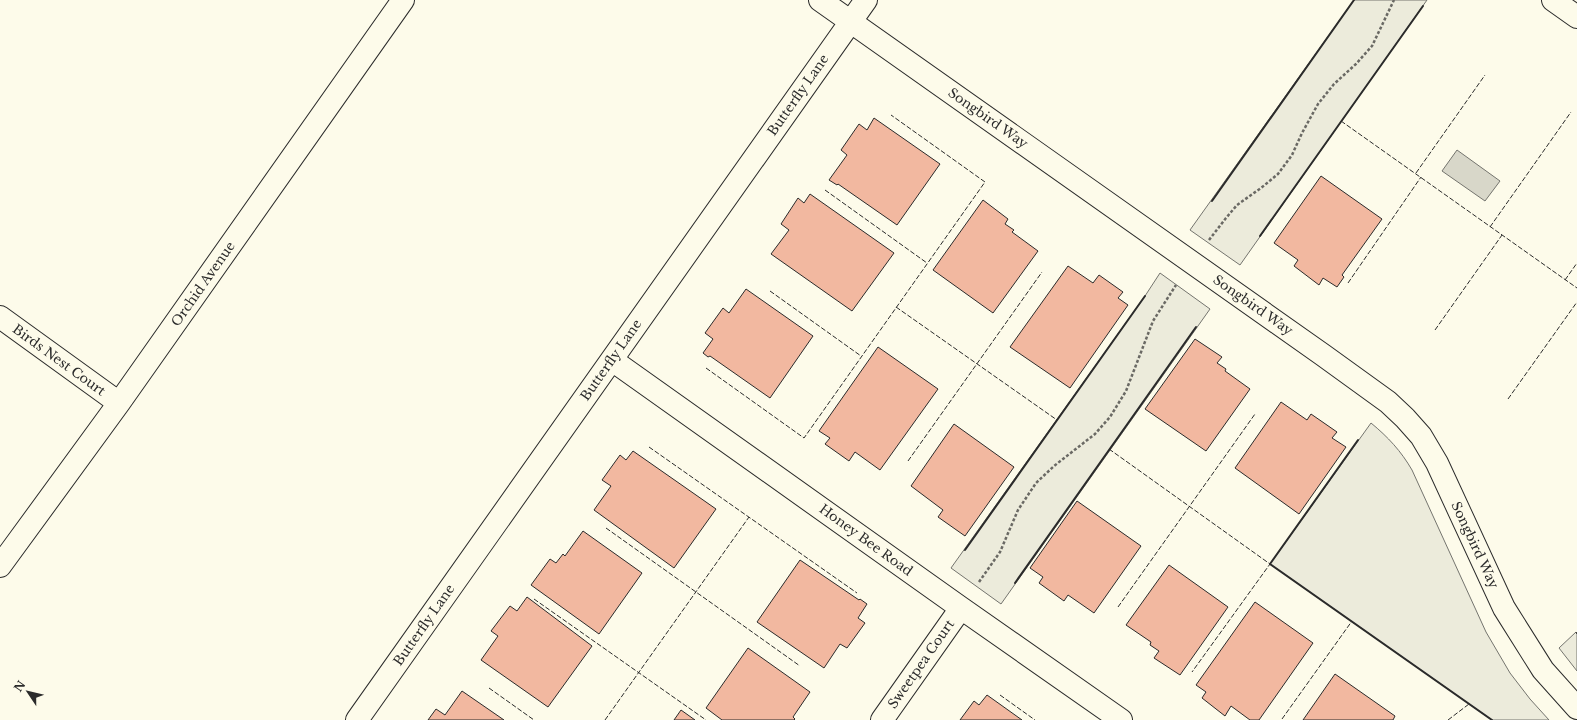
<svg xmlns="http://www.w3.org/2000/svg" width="1577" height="720" font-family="'Libre Baskerville',serif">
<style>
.green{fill:#ecebdb;stroke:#74746e}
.water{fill:#d8d7c9;stroke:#74746e}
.building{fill:#f2b8a0;stroke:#2b2b2b}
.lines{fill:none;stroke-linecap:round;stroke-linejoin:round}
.street-casing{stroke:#2b2b2b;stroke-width:24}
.path{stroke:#6a6964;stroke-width:2.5;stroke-dasharray:3 2;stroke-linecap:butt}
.street{stroke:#fdfbea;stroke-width:22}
.fence{stroke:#2b2b2b;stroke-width:1;stroke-dasharray:5 2;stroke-linecap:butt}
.wall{stroke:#2b2b2b;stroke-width:2}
.labels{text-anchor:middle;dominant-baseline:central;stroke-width:3;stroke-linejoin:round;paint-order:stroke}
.street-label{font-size:13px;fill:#2b2b2b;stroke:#fdfbea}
</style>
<rect width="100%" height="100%" fill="#fdfbea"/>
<path class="green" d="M 1354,0 L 1427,0 L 1240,265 L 1190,230 Z
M 1160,273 L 1210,309 L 1001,604 L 951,568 L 1145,296 Z
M 1371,423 C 1388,437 1401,451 1412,470 L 1486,632 L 1510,673 L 1530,699 L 1549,720 L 1492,720 L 1270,564 Z
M 1576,632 L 1577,634 L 1577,671 L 1559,648 Z"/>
<path class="water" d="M 1457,150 L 1500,181 L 1485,201 L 1442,171 Z"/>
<path class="building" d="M 874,118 L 940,164 L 897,225 L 838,184 L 837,185 L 829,180 L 847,155 L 841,150 L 859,124 L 867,130 Z
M 1321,176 L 1382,219 L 1342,275 L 1344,277 L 1337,287 L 1323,278 L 1319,285 L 1294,266 L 1298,260 L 1274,243 Z
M 810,194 L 894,253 L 852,311 L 771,254 L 789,230 L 781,224 L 798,198 L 804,203 Z
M 983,200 L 1008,219 L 1005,224 L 1014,230 L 1012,232 L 1038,251 L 993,313 L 933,270 Z
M 1068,266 L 1093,283 L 1099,275 L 1123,292 L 1118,298 L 1128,305 L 1070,388 L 1010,347 Z
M 746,289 L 813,336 L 770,398 L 710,356 L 708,357 L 703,353 L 713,339 L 705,333 L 723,308 L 729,313 Z
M 1195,339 L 1222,357 L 1217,363 L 1226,369 L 1225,371 L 1250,389 L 1206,451 L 1145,409 Z
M 878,347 L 938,389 L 880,470 L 855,452 L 849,461 L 825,444 L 830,438 L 819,431 Z
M 1281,402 L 1307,420 L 1311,414 L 1337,432 L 1332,438 L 1346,447 L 1299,514 L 1235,468 Z
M 954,424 L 1014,467 L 965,536 L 938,517 L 943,510 L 911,486 Z
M 633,451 L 716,509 L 674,568 L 594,510 L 611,486 L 602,480 L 620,455 L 626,460 Z
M 1077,501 L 1141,546 L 1094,613 L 1068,595 L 1064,601 L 1039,583 L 1043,577 L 1030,568 Z
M 583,531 L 642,573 L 599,634 L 531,585 L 550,559 L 556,563 L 563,554 L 565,556 Z
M 800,560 L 859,600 L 860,599 L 867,604 L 858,618 L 865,623 L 847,648 L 840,644 L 824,668 L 757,622 Z
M 1169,565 L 1228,607 L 1180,675 L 1154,658 L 1159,651 L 1150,645 L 1151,642 L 1126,625 Z
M 527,597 L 592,646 L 548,707 L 481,660 L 498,636 L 491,631 L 510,606 L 517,611 Z
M 1255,602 L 1313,643 L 1259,720 L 1250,720 L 1231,706 L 1225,716 L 1202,698 L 1206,692 L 1196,685 Z
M 748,648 L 810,692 L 793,717 L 795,719 L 794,720 L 722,720 L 706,708 Z
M 1335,674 L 1395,716 L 1393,720 L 1303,720 Z
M 462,691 L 504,720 L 428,720 L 436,709 L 445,715 Z
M 987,695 L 1022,720 L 960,720 L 974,701 L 979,705 Z
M 681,710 L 695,720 L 674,720 Z"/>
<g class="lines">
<g class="street-casing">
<path id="street" d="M 820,0 L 1323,355 L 1388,402 L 1405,418 L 1421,436 L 1437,463 L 1504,608 L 1543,670 L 1577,708
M 1553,0 L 1577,17
M 0,317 L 119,403
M 612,360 L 961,608 L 1121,720
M 0,566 L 119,403 L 403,0
M 357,720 L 866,0
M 882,720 L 961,608"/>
</g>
<path class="path" d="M 1209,240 L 1226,218 L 1237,205 L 1261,188 L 1278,174 L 1292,155 L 1302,133 L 1318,104 L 1334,84 L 1356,64 L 1372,46 L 1394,0
M 979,582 L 1000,552 L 1018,510 L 1036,483 L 1054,466 L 1095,434 L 1110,417 L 1126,391 L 1153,321 L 1176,285"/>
<use href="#street" class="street"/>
<path class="fence" d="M 1341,121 L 1577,288
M 1416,173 L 1485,75
M 825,190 L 927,263
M 1490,227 L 1571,112
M 1565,280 L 1577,263
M 1348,283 L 1421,177
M 770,291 L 861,356
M 896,307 L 1057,420
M 1435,330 L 1502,235
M 706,368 L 804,438 L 985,182 L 891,115
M 1508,399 L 1577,302
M 649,447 L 857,593
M 1109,449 L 1270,564 L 1192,672
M 908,461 L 1042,272
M 606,528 L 800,666
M 534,599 L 706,720
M 1118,607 L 1255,414
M 1576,632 L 1577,634
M 489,688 L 534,720
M 1000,695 L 1035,720
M 1282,719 L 1352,621
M 605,720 L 749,517
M 1448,720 L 1469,704"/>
<path class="wall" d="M 1212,201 L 1354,0
M 1260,236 L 1423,6
M 1358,440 L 1270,564 L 1492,720
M 965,550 L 1145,296
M 1015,583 L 1196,327"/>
</g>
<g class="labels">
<g class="street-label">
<text transform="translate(798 95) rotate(-55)">Butterfly Lane</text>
<text transform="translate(988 118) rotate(35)">Songbird Way</text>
<text transform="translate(203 284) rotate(-55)">Orchid Avenue</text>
<text transform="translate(1253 305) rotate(35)">Songbird Way</text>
<text transform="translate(59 360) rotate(36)">Birds Nest Court</text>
<text transform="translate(611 360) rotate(-55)">Butterfly Lane</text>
<text transform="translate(866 540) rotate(36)">Honey Bee Road</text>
<text transform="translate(1475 545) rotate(65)">Songbird Way</text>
<text transform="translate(424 625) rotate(-55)">Butterfly Lane</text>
<text transform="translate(921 664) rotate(-55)">Sweetpea Court</text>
</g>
</g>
<g transform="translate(28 692) rotate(305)" stroke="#fdfbea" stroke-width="3" paint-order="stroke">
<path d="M0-3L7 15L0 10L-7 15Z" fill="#2b2b2b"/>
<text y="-6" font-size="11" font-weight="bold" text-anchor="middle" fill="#2b2b2b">N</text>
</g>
</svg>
